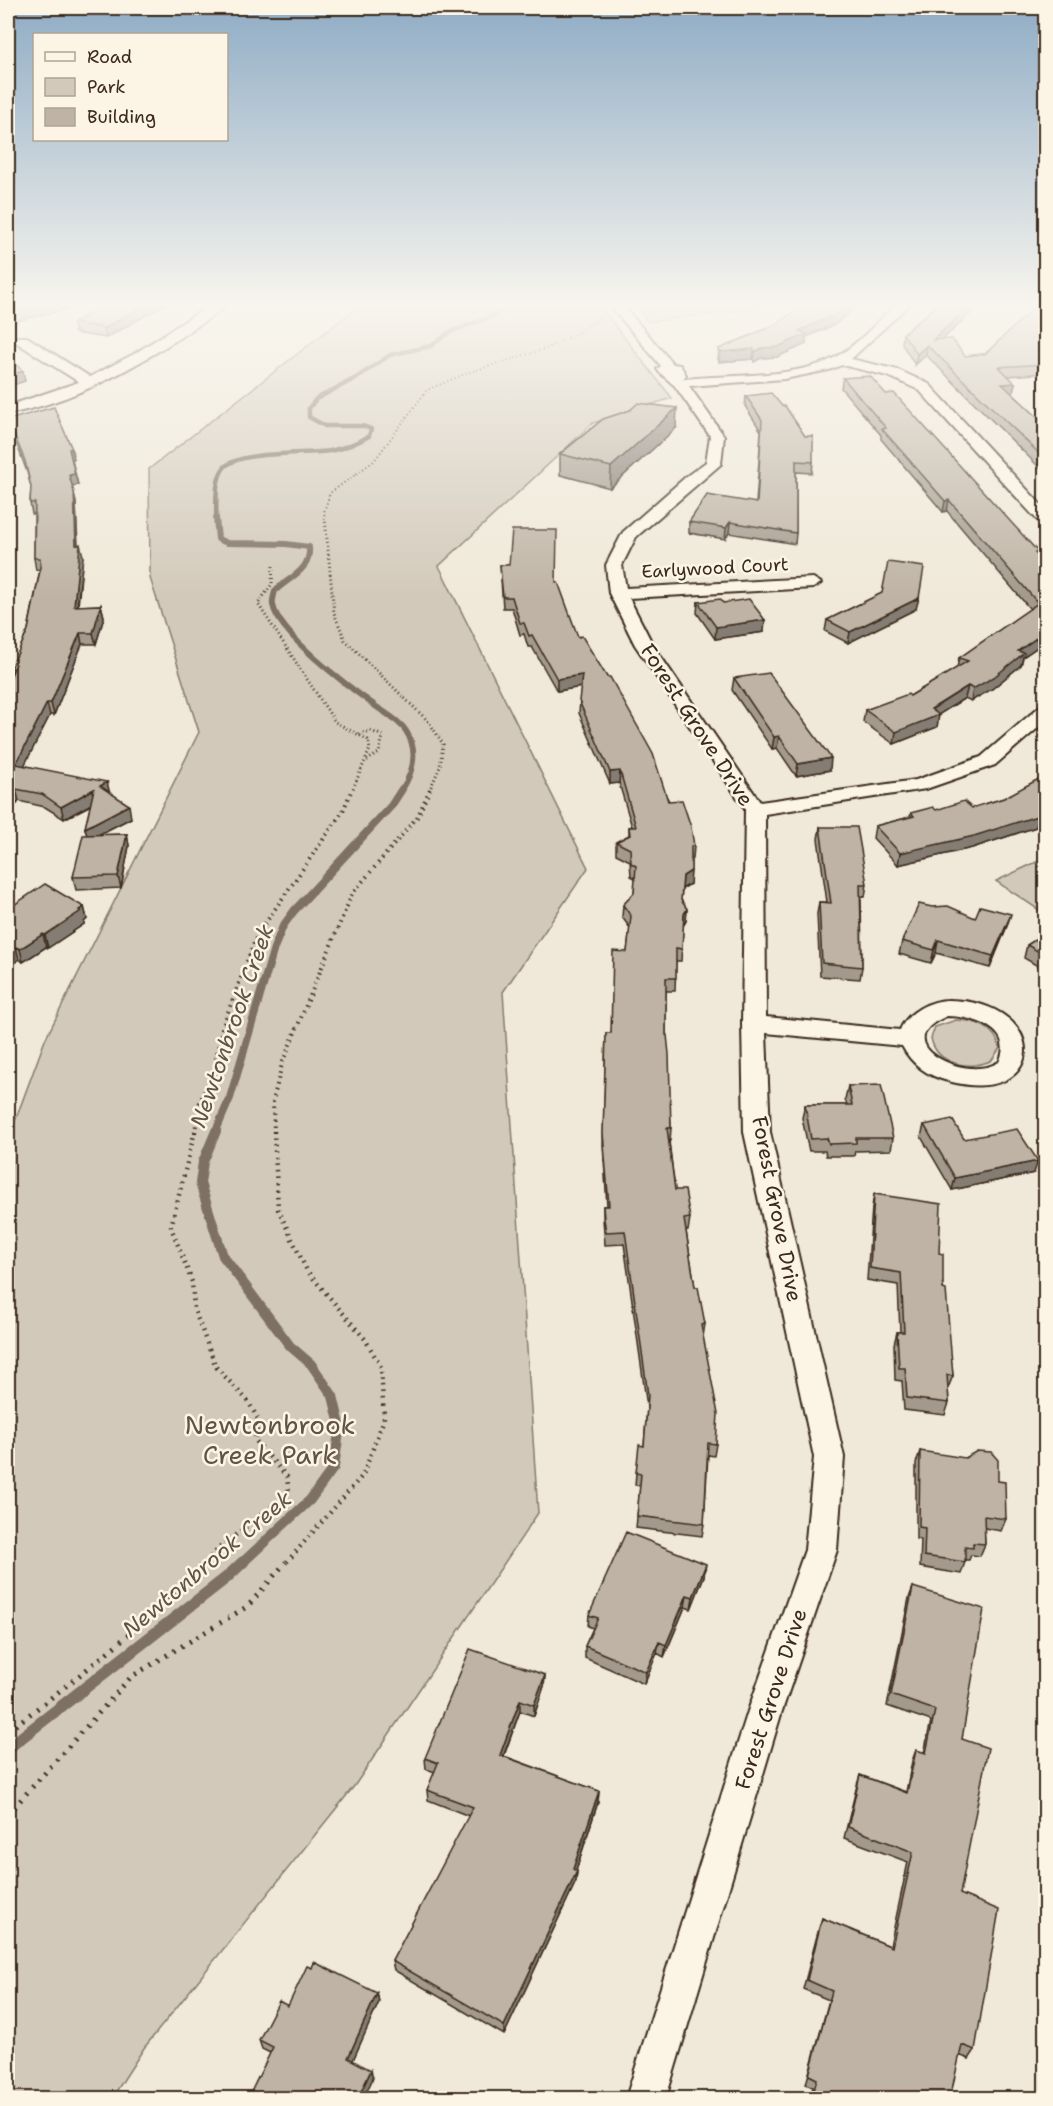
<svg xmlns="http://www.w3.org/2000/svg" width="1053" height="2106" font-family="'Shantell Sans',sans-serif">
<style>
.green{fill:#d2c9ba;stroke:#867a6c;stroke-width:1.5}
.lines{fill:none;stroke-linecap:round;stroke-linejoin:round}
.stream-far4{stroke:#7e7163;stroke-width:4.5}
.stream-far3{stroke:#7e7163;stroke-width:6}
.stream-far2{stroke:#7e7163;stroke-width:8}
.stream-far1{stroke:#7e7163;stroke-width:10}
.stream{stroke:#7e7163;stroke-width:12}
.street-casing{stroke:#3b2a1e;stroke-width:4}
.path-far4{stroke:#3b2a1e;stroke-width:2;stroke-dasharray:1 3;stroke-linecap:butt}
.path-far3{stroke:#3b2a1e;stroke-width:3;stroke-dasharray:1 3;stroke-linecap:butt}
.path-far2{stroke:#3b2a1e;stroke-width:4;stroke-dasharray:1.5 4.5;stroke-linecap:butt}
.path-far1{stroke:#3b2a1e;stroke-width:4.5;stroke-dasharray:1.5 5;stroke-linecap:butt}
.path{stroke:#3b2a1e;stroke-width:5;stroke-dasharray:2 7;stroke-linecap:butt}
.street{fill:#fcf5e5;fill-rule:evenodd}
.wall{fill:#a39a8d;stroke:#3b2a1e;stroke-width:1.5}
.shaded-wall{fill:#857d73;stroke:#3b2a1e;stroke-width:1.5}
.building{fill:#beb3a4;stroke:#3b2a1e;stroke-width:1.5}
.labels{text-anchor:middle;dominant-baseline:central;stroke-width:5;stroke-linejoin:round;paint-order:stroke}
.far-street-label{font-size:18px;fill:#3b2a1e;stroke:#fcf5e5}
.street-label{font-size:21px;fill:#3b2a1e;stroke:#fcf5e5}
.water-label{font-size:22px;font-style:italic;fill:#625346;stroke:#fcf5e5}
.near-park-label{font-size:26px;fill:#615245;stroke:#fcf5e5}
</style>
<rect width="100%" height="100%" fill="#f0e9d9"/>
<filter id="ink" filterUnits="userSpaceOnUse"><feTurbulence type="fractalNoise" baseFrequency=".0167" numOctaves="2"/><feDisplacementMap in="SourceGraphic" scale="12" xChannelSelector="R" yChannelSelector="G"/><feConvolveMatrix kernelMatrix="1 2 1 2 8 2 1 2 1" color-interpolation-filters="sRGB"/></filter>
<g filter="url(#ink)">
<path class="green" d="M 363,303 L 597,303 L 672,398 L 593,423 L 439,566 L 588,868 L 503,992 L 538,1513 L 355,1785 L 144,2048 L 112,2098 L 8,2098 L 8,1140 L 45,1040 L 199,732 L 150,578 L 149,469 Z
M 633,303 L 768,303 L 751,309 L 648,322 Z
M 1045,858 L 1045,914 L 996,881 Z
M 956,1020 C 975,1020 995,1027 1000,1048 L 992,1060 C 971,1071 936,1065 931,1038 L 935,1027 Z"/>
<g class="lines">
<path class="stream-far4" d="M 216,519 C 217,504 214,483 223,469 C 236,450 306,455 330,451 C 344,448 357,443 369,436 L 371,429 L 363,426 L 325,426 L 309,417 L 309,408 L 316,399 L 356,378 L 390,355 L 431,346 L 450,332 L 495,315 L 515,303"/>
<path class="stream-far3" d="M 216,518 L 218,539 L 227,543 L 286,544 L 309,547 C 311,571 289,577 275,591 C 274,595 272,601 273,605 C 278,634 349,687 374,705 C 383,712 399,720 406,731 C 419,751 413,773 401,791"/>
<path class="stream-far2" d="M 215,1133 L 230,1098 L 274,948 L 283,926 L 294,911 L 391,806 L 402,789"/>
<path class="stream-far1" d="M 216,1131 L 203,1162 L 200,1183 L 223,1256 L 290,1346 L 311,1364 L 333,1396 L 340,1425 L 334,1467 L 310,1500 L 241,1564"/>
<path class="stream" d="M 8,1748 L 226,1578 L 243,1562"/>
<g class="street-casing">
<path id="street" d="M 213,303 L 228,303 C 217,315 200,324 187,333 C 132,369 73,402 8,414 L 8,406 L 79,382 L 17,343 L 15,340 L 17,337 L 27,337 L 90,377 L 134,354 Z
M 608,303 L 621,303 L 673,364 L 680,365 L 686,375 L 683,379 C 726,375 797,378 834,358 C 858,345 878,321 897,303 L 911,303 L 851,359 L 898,370 L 929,384 L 1046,510 L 1046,525 L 1040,523 L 919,390 L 888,376 L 842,365 L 829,370 L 784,379 L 689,386 L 724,436 L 721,464 L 636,537 L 622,565 L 626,588 L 813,578 L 821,583 L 813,588 L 629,598 L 653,645 L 760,802 L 916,780 L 981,757 L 1039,707 L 1046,705 L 1046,721 L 995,765 L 926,789 L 765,814 L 766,1017 L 900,1030 C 907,1012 930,1000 949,1000 C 1052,1002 1049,1108 948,1081 C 928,1076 912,1065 902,1046 L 766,1033 L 770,1132 L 844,1457 L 837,1550 L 782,1711 L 666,2098 L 626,2098 L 748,1711 L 805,1550 L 814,1457 L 744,1132 L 742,1024 L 745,809 L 635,645 L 609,593 L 606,565 L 623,532 L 688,475 L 706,462 L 710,436 L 675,386 L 659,372 L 657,369 L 661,366 ZM 947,1016 C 970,1016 1016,1028 999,1062 C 965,1084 884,1042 947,1016 Z"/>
</g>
<path class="path-far4" d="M 647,314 L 659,311 L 667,303
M 325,519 L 324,512 L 330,493 L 374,461 L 427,390 L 467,373 L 545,349 L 576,334 L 603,315"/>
<path class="path-far3" d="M 325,518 L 334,613 L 345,640 L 429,722 L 443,744 L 440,767 L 429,791
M 273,566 L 272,584 L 258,604 L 335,722 L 368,740 L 370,749 L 352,791
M 359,734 L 371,731 L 383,736 L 379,753 L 366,761"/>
<path class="path-far2" d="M 195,1133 L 198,1107 L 214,1069 L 222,1028 L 257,935 L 343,811 L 352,789
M 274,1133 L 273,1101 L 282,1064 L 352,894 L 418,816 L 430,789"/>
<path class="path-far1" d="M 195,1131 L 171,1227 L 192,1282 L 194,1309 L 216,1367 L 248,1401 L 259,1421 L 255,1440 L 287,1477 L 289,1493 L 219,1548 L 204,1564
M 274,1131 L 278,1209 L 307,1271 L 365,1339 L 381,1367 L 384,1419 L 363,1475 L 285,1564"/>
<path class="path" d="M 8,1731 C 77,1678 145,1625 205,1562
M 8,1814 L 131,1677 L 248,1606 L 286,1562"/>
<use href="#street" class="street"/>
</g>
<path class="wall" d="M 108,303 L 167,303 L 106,338 L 75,333 L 73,323 Z
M 806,303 L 861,303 L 834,325 L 806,337 L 806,344 L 777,357 L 761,358 L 754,362 L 753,359 L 719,362 L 718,359 L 719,349 L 777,324 Z
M 940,303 L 982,303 L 943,339 L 965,356 L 985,354 L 1046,303 L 1046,373 L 1008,376 L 1012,393 L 1046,425 L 1046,474 L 926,355 L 915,365 L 902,344 L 903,334 Z
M 843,378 L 1038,552 L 1037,556 L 1046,564 L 1046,641 L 1023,657 L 1021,665 L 992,689 L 971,701 L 965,698 L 939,714 L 937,727 L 894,744 L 863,722 L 865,710 L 910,696 L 957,668 L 959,658 L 1030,609 L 947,511 L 943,512 L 881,439 L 881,435 L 841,388 Z
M 746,396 L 813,462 L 812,473 L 796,472 L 796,533 L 795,544 L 729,533 L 725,539 L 689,533 L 689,522 L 756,503 L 761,431 L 745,406 Z
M 8,420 L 74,459 L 72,460 L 78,485 L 72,486 L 76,503 L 78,545 L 83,556 L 78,606 L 101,605 L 104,617 L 96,644 L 82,644 L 54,715 L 50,715 L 24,765 L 109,792 L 131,818 L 98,835 L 127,834 L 129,846 L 121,888 L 76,890 L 73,877 L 87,835 L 85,828 L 91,805 L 64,819 L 45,807 L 19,801 L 17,804 L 8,802 L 8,683 L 12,673 L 11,668 L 28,630 L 40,569 L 36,570 L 34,558 L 34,514 L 32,514 L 30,503 L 31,487 L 27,472 L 17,445 L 8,438 Z
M 676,428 L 610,488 L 560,475 L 560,454 Z
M 500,565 L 509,565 L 556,582 L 578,637 L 694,846 L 693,859 L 691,859 L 690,884 L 682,889 L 681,900 L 687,909 L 686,921 L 683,926 L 681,961 L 676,961 L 675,991 L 666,991 L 666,1035 L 671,1128 L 670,1141 L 669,1141 L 675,1190 L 690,1218 L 688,1231 L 686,1231 L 695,1287 L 705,1324 L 703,1337 L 716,1444 L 714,1456 L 708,1455 L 704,1524 L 702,1536 L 636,1528 L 640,1486 L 635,1485 L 636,1473 L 644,1446 L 647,1407 L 624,1244 L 605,1245 L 603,1219 L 603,1206 L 607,1206 L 603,1145 L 606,1033 L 611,1033 L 627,952 L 630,928 L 622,917 L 623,905 L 634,893 L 635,878 L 631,876 L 630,861 L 616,854 L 616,842 L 629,835 L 629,827 L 632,827 L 619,783 L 610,784 L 579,713 L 581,687 L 557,691 L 532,647 L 528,647 L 524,634 L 520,635 L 512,608 L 503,608 Z
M 882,593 L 916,609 L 848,643 L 825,631 L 827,620 Z
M 698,602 L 723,603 L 764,632 L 715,639 L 697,613 Z
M 734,678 L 830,770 L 796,776 L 777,748 L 772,749 L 732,690 Z
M 1046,775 L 1046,832 L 1036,827 L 972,848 L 898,865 L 873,838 L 875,826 L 910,817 L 911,813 L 936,810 L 972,808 L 1004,798 Z
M 820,827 L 867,884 L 865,897 L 861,896 L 862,967 L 860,979 L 820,976 L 817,914 L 819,902 L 827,902 L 818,839 Z
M 84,907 L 87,919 L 84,922 L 84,924 L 48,948 L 46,947 L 23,962 L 19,959 L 14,963 L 8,959 L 8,909 Z
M 975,918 L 1007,926 L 990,968 L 936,953 L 931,963 L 899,954 L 902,941 Z
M 1046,933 L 1046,971 L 1024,958 L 1027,945 Z
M 848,1086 L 893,1138 L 891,1150 L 855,1151 L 854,1156 L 826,1156 L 825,1151 L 809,1151 L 802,1118 L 805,1105 L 847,1105 L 845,1099 Z
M 924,1125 L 964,1139 L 1034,1173 L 952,1190 L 921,1137 Z
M 874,1194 L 939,1253 L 953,1376 L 948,1388 L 949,1403 L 945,1415 L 904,1410 L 902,1381 L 895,1380 L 894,1344 L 897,1332 L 900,1332 L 898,1285 L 867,1280 L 872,1207 Z
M 920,1451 L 998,1481 L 1006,1519 L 1001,1531 L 984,1528 L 985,1544 L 980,1556 L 971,1555 L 969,1560 L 965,1560 L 965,1562 L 961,1574 L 920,1567 L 921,1540 L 916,1539 L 916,1463 Z
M 704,1576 L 691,1609 L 685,1607 L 664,1657 L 657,1653 L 644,1684 L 585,1658 L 585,1646 L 593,1628 L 588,1626 L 589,1615 Z
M 913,1587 L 962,1739 L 960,1894 L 975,2050 L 969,2059 L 959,2055 L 950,2098 L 810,2098 L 813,2087 L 806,2084 L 829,2000 L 803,1989 L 819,1928 L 822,1918 L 890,1946 L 908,1862 L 844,1838 L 857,1785 L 860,1775 L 906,1792 L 912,1761 L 916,1750 L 924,1753 L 931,1721 L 887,1706 L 909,1598 Z
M 545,1675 L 544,1686 L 534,1716 L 520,1711 L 504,1756 L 599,1791 L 598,1802 L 576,1871 L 577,1871 L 576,1881 L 504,2035 L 394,1970 L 392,1961 L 469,1816 L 428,1800 L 427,1790 L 435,1772 L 426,1769 L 425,1758 Z
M 377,1993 L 379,2002 L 352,2061 L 373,2078 L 270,2053 L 262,2049 L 259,2040 L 288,2006 Z"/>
<path class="shaded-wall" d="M 51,303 L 94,303 L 8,323 L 8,313 Z
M 149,303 L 167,303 L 106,338 L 104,328 Z
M 850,303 L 861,303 L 834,325 L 806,337 L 806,344 L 777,357 L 761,358 L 754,362 L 755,352 L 799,331 Z
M 973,303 L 982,303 L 931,350 L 933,340 Z
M 927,345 L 926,355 L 915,365 L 917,354 Z
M 754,349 L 753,359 L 719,362 L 720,352 Z
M 23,371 L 25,381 L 8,387 L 8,376 Z
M 1015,383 L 1013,393 L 1000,394 L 1002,384 Z
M 677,408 L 676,428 L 610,488 L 611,467 Z
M 69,449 L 72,449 L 74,459 L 71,460 Z
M 75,474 L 78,485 L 72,486 L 69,475 Z
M 74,492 L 76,503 L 78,556 L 76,545 Z
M 949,500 L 947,511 L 943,512 L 945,501 Z
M 730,522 L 729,533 L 725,539 L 726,528 Z
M 80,544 L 83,556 L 76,617 L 74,606 Z
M 919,598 L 916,609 L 848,643 L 850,632 Z
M 101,605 L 104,617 L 96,644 L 93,633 Z
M 765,620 L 764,632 L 715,639 L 716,627 Z
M 1046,631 L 1046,641 L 1023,657 L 1021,665 L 992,689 L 971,701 L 973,689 L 1018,651 Z
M 80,633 L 82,644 L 54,715 L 51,703 Z
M 582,675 L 582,687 L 557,691 L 557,679 Z
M 968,686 L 965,698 L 938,715 L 939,715 L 937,727 L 894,744 L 896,732 Z
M 47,703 L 50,715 L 19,776 L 16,764 Z
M 779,736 L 777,748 L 772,749 L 774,737 Z
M 831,758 L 830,770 L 796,776 L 798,764 Z
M 620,771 L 619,783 L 610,784 L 610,772 Z
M 107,782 L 110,794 L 100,786 Z
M 16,789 L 19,801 L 17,804 L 13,792 Z
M 94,789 L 97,801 L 64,819 L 61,807 Z
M 129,805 L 131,818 L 88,840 L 85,828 Z
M 1040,815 L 1036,827 L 972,848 L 898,865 L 900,853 Z
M 127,834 L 129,846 L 121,888 L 118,876 Z
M 691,871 L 690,884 L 682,889 L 683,876 Z
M 84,907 L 87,919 L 84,922 L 84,924 L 48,948 L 45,935 Z
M 687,909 L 686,921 L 683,926 L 684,914 Z
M 1011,914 L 1007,926 L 990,968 L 993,956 Z
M 43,934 L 46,947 L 23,962 L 20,949 Z
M 938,940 L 936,953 L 931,963 L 934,950 Z
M 16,947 L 19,959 L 14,963 L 10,950 Z
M 1038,1161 L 1034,1173 L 952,1190 L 955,1178 Z
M 706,1564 L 704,1576 L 691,1609 L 693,1597 Z
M 687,1595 L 685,1607 L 664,1657 L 666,1645 Z
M 659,1642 L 657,1653 L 644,1684 L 646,1672 Z
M 545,1675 L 544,1686 L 534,1716 L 534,1705 Z
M 520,1700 L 520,1711 L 500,1765 L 500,1755 Z
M 599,1791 L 598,1802 L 573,1879 L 573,1869 Z
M 577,1871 L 576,1881 L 504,2035 L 504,2026 Z
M 377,1993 L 379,2002 L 350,2067 L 348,2058 Z
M 371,2070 L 373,2078 L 364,2098 L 358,2098 Z"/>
<path class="building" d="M 8,303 L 51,303 L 8,313 Z
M 108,303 L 149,303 L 104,328 L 73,323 Z
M 806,303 L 850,303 L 835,315 L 799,331 L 807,334 L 778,347 L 762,348 L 755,352 L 754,349 L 720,352 L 719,349 L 777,324 Z
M 940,303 L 973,303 L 933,340 L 952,339 L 965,356 L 985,354 L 1039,303 L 1046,303 L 1046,317 L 1039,317 L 1046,323 L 1046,364 L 999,367 L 1015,383 L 1002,384 L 1046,425 L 1046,460 L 927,345 L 917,354 L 903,334 Z
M 8,357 L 23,371 L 8,376 Z
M 870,376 L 886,394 L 894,393 L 1038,552 L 1035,553 L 1046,564 L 1046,631 L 1018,651 L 1024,653 L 994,677 L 973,689 L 968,686 L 931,709 L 939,715 L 896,732 L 865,710 L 908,694 L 910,696 L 968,661 L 959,658 L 1038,603 L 949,500 L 945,501 L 882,429 L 886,428 L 843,378 Z
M 771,393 L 782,406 L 785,406 L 805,436 L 813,436 L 813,462 L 796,461 L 796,533 L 730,522 L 726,528 L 689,522 L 707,495 L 757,503 L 762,420 L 746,396 Z
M 638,403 L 677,408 L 611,467 L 560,454 L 603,419 L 630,410 Z
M 54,407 L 72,449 L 69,449 L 75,474 L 69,475 L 74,492 L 76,545 L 80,544 L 74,606 L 101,605 L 93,633 L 80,633 L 51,703 L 47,703 L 16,764 L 107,782 L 100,786 L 129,805 L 85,828 L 94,789 L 61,807 L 42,794 L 16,789 L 13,792 L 8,790 L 8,683 L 14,668 L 11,668 L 28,630 L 40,571 L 40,558 L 34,558 L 35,503 L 30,503 L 31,487 L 25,461 L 14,434 L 8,429 L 8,420 Z
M 512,530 L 557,530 L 556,582 L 558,582 L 578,637 L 582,636 L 607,677 L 610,677 L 653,754 L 668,801 L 682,800 L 691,827 L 694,846 L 691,846 L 691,871 L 683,876 L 681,900 L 687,909 L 684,914 L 682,949 L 676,948 L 676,978 L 666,978 L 666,1035 L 667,1035 L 669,1054 L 671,1128 L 667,1128 L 675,1190 L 685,1190 L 690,1218 L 684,1219 L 695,1287 L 698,1287 L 705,1324 L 701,1325 L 718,1414 L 716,1444 L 708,1443 L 704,1524 L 637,1516 L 641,1474 L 636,1473 L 639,1445 L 644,1446 L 648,1395 L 625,1231 L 606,1232 L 604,1219 L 603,1206 L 609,1206 L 603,1133 L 606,1033 L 611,1033 L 613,951 L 627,952 L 631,916 L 623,905 L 634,893 L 636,866 L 631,863 L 630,849 L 616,842 L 630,835 L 629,827 L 636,827 L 620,771 L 610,772 L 579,701 L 582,675 L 557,679 L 532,635 L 529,636 L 524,623 L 520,623 L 512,597 L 503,597 L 500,565 L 509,565 Z
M 888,562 L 924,567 L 919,598 L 850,632 L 827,620 L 882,593 Z
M 720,599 L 723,603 L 749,599 L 765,620 L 716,627 L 698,602 Z
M 769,673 L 831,758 L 798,764 L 779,736 L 774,737 L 734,678 Z
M 1046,775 L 1046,818 L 1040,815 L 974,836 L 900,853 L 875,826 L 914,816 L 911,813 L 933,807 L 936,810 L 964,801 L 972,808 L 1004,798 Z
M 820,827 L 857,827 L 867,884 L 860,884 L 862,967 L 822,963 L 819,902 L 831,903 Z
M 127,834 L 118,876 L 73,877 L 83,835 Z
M 45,884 L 84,907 L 79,910 L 81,911 L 45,935 L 43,934 L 20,949 L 16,947 L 10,950 L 8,948 L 8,909 Z
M 919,904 L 932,907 L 948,906 L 975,918 L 980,906 L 1011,914 L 993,956 L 938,940 L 934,950 L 902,941 Z
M 1046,933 L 1046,956 L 1027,945 Z
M 881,1085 L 893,1138 L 856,1138 L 856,1143 L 829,1144 L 827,1138 L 811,1139 L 805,1105 L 852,1105 L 848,1086 Z
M 952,1119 L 964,1139 L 1017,1129 L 1038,1161 L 955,1178 L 924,1125 Z
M 874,1194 L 941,1204 L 939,1253 L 943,1254 L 943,1289 L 946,1290 L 953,1376 L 947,1375 L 949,1403 L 907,1398 L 905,1368 L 899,1368 L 897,1332 L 904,1332 L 901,1273 L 870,1268 Z
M 920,1451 L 965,1458 L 977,1451 L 991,1452 L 998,1460 L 998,1481 L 1005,1482 L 1006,1519 L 984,1516 L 985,1544 L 973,1543 L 973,1548 L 965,1547 L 965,1562 L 924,1556 L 925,1528 L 919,1527 Z
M 626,1532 L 706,1564 L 693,1597 L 687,1595 L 666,1645 L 659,1642 L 646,1672 L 585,1646 L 598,1618 L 589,1615 Z
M 913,1587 L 984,1609 L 962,1739 L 988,1748 L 960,1894 L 999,1910 L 975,2050 L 962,2045 L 950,2098 L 812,2098 L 817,2079 L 809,2075 L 832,1991 L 807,1980 L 822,1918 L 892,1947 L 913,1852 L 848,1827 L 860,1775 L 907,1793 L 916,1750 L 926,1753 L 935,1710 L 891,1695 Z
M 470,1649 L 545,1675 L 534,1705 L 520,1700 L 500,1755 L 599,1791 L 573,1869 L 577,1871 L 504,2026 L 392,1961 L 473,1807 L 427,1790 L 438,1763 L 425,1758 Z
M 314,1962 L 377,1993 L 348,2058 L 371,2070 L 358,2098 L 248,2098 L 273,2047 L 259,2040 L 279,2001 L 288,2006 L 307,1966 L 312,1968 Z"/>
</g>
<linearGradient id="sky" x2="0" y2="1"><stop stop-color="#8facc5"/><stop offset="0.51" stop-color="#f8f5ee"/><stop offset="1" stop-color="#f8f5ee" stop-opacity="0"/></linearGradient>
<rect width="1053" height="598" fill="url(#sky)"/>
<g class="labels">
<g class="far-street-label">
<text transform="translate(715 568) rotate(-3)">Earlywood Court</text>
</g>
<g class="street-label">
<text transform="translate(697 725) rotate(57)">Forest Grove Drive</text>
<text transform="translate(777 1209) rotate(79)">Forest Grove Drive</text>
<text transform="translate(771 1699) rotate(-72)">Forest Grove Drive</text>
</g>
<g class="water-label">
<text transform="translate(232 1026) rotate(-71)">Newtonbrook Creek</text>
<text transform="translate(207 1564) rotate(-40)">Newtonbrook Creek</text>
</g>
<g class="near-park-label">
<text x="270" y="1424">Newtonbrook<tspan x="270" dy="30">Creek Park</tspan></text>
</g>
</g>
<rect width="1053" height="2106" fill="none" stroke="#fcf5e5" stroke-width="30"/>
<rect x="15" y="15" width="1023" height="2076" fill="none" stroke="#3b2a1e" stroke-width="2" filter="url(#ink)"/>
<rect x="33" y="33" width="195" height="108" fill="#fcf5e5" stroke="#afa495" stroke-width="1.5"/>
<rect x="45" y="52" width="30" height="9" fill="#fcf5e5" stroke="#afa495" stroke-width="1.5"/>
<text x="87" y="63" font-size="18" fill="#3b2a1e">Road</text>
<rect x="45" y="78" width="30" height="18" fill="#d2c9ba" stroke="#afa495" stroke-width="1.5"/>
<text x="87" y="93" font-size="18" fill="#3b2a1e">Park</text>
<rect x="45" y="108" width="30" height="18" fill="#beb3a4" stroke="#afa495" stroke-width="1.5"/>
<text x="87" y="123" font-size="18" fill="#3b2a1e">Building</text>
</svg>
